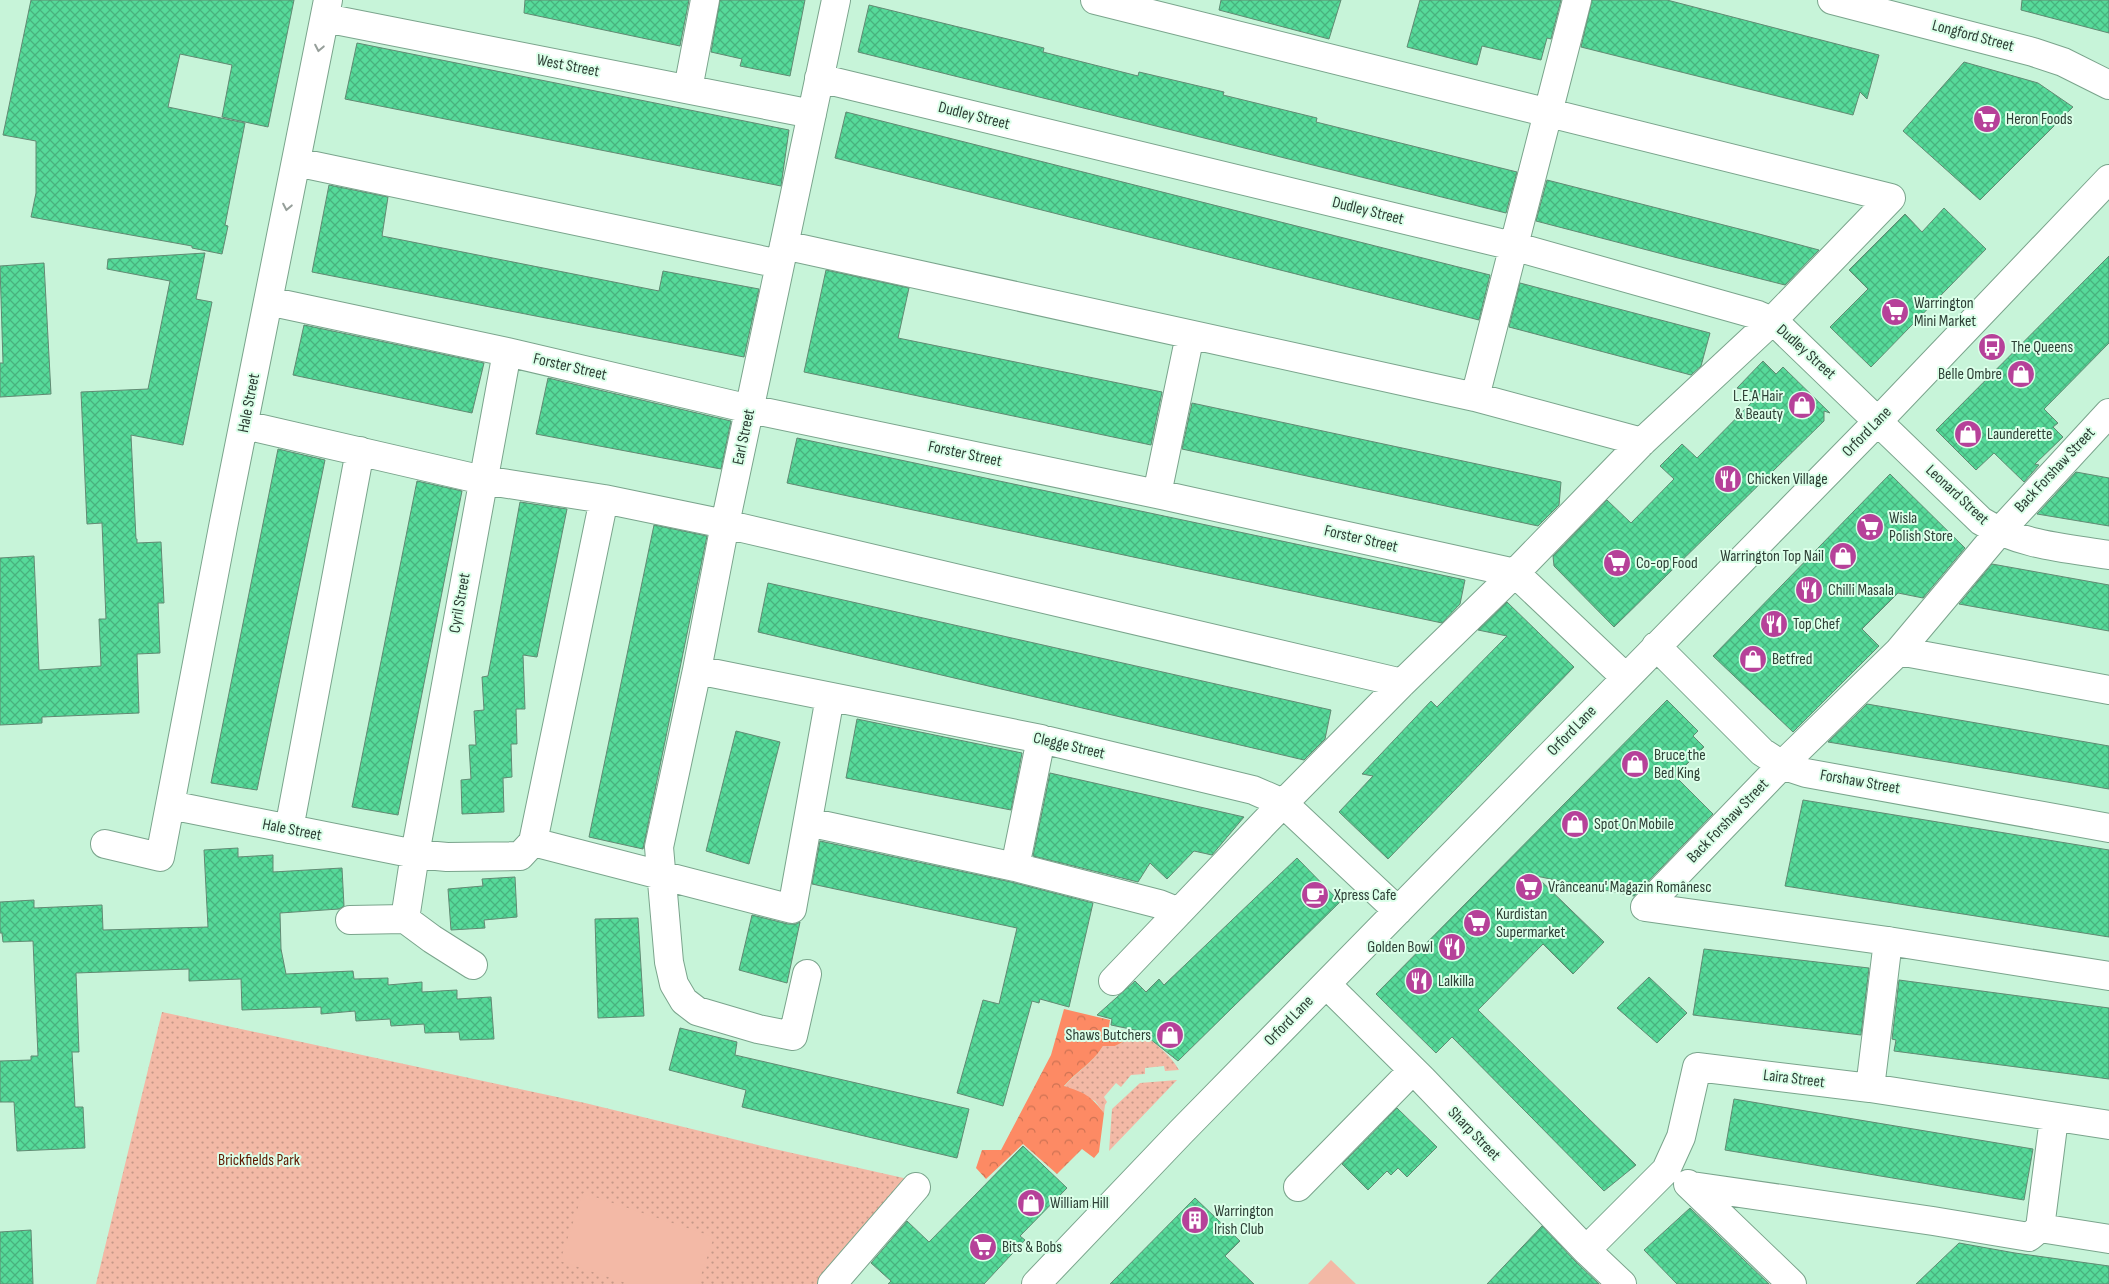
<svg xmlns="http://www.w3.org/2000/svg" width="2109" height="1284" font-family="'Sofia Sans Condensed',sans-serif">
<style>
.grass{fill:url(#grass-dots)}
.forest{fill:url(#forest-crowns)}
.pitch{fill:#f3b9a6}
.building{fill:url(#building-cross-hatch);stroke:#618a73}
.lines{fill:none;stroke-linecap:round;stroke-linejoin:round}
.minor-casing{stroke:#7aa48c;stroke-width:30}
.minor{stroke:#fff;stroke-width:28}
.oneway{stroke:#969f9a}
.labels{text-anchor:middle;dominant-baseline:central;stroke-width:4;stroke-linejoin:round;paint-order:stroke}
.street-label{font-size:16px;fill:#2d3f35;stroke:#dbffe9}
.poi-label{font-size:16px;fill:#2d3f35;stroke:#dbffe9;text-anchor:start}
.park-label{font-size:16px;fill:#5e1800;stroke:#dbffe9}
</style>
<defs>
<pattern id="grass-dots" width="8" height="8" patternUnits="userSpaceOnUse" patternTransform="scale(1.25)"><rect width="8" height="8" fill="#f3b9a6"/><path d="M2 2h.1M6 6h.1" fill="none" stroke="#c59888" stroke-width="1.8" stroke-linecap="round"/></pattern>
<pattern id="forest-crowns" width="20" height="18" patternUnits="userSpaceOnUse" patternTransform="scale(1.25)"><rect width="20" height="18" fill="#fd8a64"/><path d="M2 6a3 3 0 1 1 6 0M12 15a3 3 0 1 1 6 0" fill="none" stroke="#cd7253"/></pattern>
<pattern id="building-cross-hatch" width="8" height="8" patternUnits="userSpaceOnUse" patternTransform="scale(1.25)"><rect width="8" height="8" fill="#56da9a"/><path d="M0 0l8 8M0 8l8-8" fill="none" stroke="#48b27e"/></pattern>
</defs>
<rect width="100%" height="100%" fill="#c7f4d9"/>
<path class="grass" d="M 162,1012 L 585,1103 L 770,1148 L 908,1179 L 818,1284 L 96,1284 Z
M 1123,1030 C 1128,1031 1134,1031 1139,1033 C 1151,1038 1173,1058 1179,1070 L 1165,1071 L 1164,1066 L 1145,1068 L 1145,1074 L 1131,1075 L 1121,1087 L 1116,1083 L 1104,1097 L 1107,1102 L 1105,1105 L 1104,1113 L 1095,1101 L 1064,1087 C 1077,1071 1093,1063 1103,1046 L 1115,1046 L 1123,1042 Z
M 1177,1080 L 1109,1151 L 1112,1109 L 1140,1083 Z"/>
<path class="forest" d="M 1064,1009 L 1110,1020 L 1108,1032 L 1123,1030 L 1123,1042 L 1115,1046 L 1103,1046 C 1092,1064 1078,1070 1064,1086 C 1085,1093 1090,1095 1104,1113 L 1099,1152 L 1094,1158 L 1082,1149 L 1057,1174 L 1023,1144 L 986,1179 L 976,1168 L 982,1150 L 1001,1150 L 1051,1055 Z"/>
<path class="pitch" d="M 583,1193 L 714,1237 L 698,1284 L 629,1284 L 560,1261 Z
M 1331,1260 L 1356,1284 L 1308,1284 Z"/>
<path class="building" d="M 31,0 L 294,0 L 268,127 L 222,117 L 232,65 L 180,54 L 168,107 L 245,123 L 225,225 L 228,226 L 222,254 L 192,248 L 192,246 L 31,217 L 36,193 L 36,141 L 3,135 Z
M 525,0 L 689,0 L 680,46 L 524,13 Z
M 720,0 L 805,0 L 790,76 L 740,66 L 742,59 L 711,52 Z
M 1221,0 L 1341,0 L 1329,39 L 1219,10 Z
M 1420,0 L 1561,0 L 1551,39 L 1547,38 L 1541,60 L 1482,46 L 1477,65 L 1407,47 Z
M 1592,0 L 1667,0 L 1879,55 L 1867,99 L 1860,92 L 1853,115 L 1581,47 Z
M 2022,0 L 2109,0 L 2109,33 L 2021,10 Z
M 869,5 L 1044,48 L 1043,52 L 1138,76 L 1139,72 L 1224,92 L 1223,95 L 1317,118 L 1316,122 L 1517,172 L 1506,213 L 858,52 Z
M 357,43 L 789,130 L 781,186 L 345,99 Z
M 1964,62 L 2038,83 L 2073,107 L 1980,200 L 1903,131 Z
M 846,112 L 1490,275 L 1479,320 L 835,158 Z
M 1547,180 L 1759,234 L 1819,250 L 1785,285 L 1678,258 L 1536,221 Z
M 329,185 L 388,197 L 382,236 L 659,291 L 663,271 L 759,289 L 744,357 L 312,272 Z
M 1944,208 L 1986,249 L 1871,367 L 1830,327 L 1868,289 L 1849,270 L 1905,214 L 1922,232 Z
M 205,253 L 196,299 L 212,302 L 183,445 L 131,435 L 136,539 L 137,539 L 137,543 L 161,542 L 164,603 L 158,603 L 160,653 L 137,654 L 139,713 L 42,717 L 42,723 L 0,725 L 0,558 L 34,556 L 39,670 L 101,666 L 99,619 L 106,619 L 102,523 L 87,524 L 81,392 L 148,389 L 170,281 L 107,269 L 108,259 Z
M 2109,256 L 2109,343 L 2044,409 L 2058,423 L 2053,427 L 2063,437 L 2035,464 L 2039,465 L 2024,482 L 1994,453 L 1976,470 L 1936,430 Z
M 44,263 L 51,394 L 0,397 L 0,363 L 3,363 L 0,266 Z
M 826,270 L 909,288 L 898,338 L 1162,392 L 1151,445 L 804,372 Z
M 1520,283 L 1710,333 L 1701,366 L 1691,375 L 1509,327 Z
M 304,325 L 484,363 L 472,413 L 293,375 Z
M 1763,361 L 1776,374 L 1783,367 L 1830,413 L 1824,411 L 1824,421 L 1614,627 L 1554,566 L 1553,556 L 1607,500 L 1631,523 L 1674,479 L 1660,466 L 1682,444 L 1697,458 L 1760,394 L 1737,388 Z
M 548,378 L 731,421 L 721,469 L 536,434 Z
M 1192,403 L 1561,482 L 1559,505 L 1538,526 L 1182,449 Z
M 797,438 L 1465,580 L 1460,604 L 1442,623 L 787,483 Z
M 278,449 L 325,460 L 257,790 L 211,783 Z
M 2076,472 L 2109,478 L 2109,526 L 2037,514 Z
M 1890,474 L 1965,548 L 1923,598 L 1898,593 L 1862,629 L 1879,646 L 1793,732 L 1713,656 Z
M 417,481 L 462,491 L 398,815 L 352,807 Z
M 520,502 L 567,509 L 537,657 L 523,655 L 525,709 L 516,709 L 517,744 L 511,744 L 512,777 L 503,778 L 504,812 L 462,814 L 461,780 L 471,779 L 469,745 L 476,745 L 474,711 L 484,710 L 482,677 L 488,676 Z
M 654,525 L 707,536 L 643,849 L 589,837 Z
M 1992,564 L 2109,585 L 2109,631 L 1959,604 Z
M 768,583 L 1331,710 L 1325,739 L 1304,760 L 758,632 Z
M 1507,602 L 1574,667 L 1388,859 L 1339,812 L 1373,776 L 1362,774 L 1431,701 L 1437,707 L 1507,636 L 1478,630 Z
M 1667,700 L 1698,731 L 1693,736 L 1704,747 L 1675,776 L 1713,814 L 1634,896 L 1536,876 L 1604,942 L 1573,974 L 1543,944 L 1478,1010 L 1636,1165 L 1604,1191 L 1452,1037 L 1436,1053 L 1376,994 Z
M 1867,704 L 2109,746 L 2109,789 L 1828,742 Z
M 857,719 L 1022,753 L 1011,810 L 846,778 Z
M 736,731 L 780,742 L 749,864 L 706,851 Z
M 1050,773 L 1244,817 L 1212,855 L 1194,851 L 1167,879 L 1150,863 L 1138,882 L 1033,856 Z
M 1803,800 L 2109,850 L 2109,937 L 1785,886 Z
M 820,841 L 1011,882 L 1093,903 L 1069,1007 L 1040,999 L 1039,1003 L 1032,1001 L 1003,1106 L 957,1093 L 983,1000 L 999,1004 L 1017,928 L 812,884 Z
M 238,848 L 238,857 L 273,855 L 273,872 L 342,868 L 344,906 L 339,909 L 280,913 L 281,949 L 286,974 L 353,971 L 354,979 L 388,978 L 388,985 L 422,982 L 422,992 L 457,990 L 457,999 L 491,997 L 494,1039 L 460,1040 L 459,1032 L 425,1033 L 424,1024 L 391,1026 L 390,1019 L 356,1021 L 355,1011 L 321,1014 L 321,1007 L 242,1010 L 241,979 L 189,981 L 189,969 L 76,973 L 79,1052 L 72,1052 L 75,1107 L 83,1107 L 85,1148 L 17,1151 L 14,1102 L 0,1102 L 0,1061 L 31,1060 L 31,1056 L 38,1056 L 33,941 L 3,942 L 2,933 L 0,933 L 0,902 L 34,900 L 34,908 L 102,905 L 103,930 L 208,927 L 204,850 Z
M 1297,858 L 1340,902 L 1178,1061 L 1140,1031 L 1111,1025 L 1112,1019 L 1097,1015 L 1135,981 L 1146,992 L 1159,979 L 1164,985 Z
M 515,877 L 517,917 L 484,920 L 485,928 L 451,930 L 448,889 L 483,886 L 482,879 Z
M 752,915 L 788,924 L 796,924 L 800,922 L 787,983 L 739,970 Z
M 638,918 L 644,1016 L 598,1018 L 595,919 Z
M 1704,949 L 1869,968 L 1861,1035 L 1693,1015 Z
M 1649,977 L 1687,1013 L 1657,1043 L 1617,1008 Z
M 1899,980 L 2109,1008 L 2109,1079 L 1894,1051 L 1896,1040 L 1892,1039 Z
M 680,1028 L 737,1042 L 735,1055 L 969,1109 L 957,1158 L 742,1107 L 746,1090 L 669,1070 Z
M 1734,1099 L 2033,1149 L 2024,1200 L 1725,1150 Z
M 1397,1108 L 1437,1147 L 1407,1177 L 1398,1168 L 1391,1175 L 1387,1171 L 1368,1190 L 1342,1164 Z
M 1023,1146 L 1067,1188 L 1020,1236 L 1025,1240 L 984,1284 L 888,1284 L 891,1281 L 871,1263 L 907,1221 L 929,1242 Z
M 1195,1198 L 1240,1241 L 1225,1256 L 1254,1284 L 1110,1284 Z
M 1690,1208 L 1769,1284 L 1677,1284 L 1644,1250 Z
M 1542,1226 L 1575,1261 L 1599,1284 L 1487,1284 Z
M 31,1230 L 33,1284 L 0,1284 L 0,1232 Z
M 1959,1243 L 2015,1253 L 2109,1266 L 2109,1284 L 1916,1284 Z"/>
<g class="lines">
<g class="minor-casing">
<path id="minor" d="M 1095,0 L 1891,198 L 1772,321 L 1642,442 L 1515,573 L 1402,683 L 1266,821 L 1113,981
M 1832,0 L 2033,52 L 2063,62 L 2109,85
M 325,18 L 812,114
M 819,78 L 1513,246 L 1758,315 L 1772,321 L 1783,330 L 1981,521 C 2019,545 2066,548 2109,555
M 688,89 L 705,0
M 296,162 L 780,264
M 784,245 L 1475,397 L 1642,442
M 268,301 L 507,352 L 750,409 L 1157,494 L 1515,573 L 1625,677
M 1475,397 L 1577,0
M 2109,413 L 1999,532 L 1899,651 L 1782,765 L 1645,907 L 1888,941 L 2109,976
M 245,425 L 483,480 L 604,499 L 725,524 L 1402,683
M 1157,494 L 1190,335
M 1656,646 L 1762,752 L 1782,765 L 1806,773 L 2109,828
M 1899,651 L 2109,690
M 697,670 L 1041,739 L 1253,790 L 1283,803 L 1398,911
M 170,805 L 415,854 L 447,857 L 520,856 L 533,842 L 792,909 L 830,697
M 808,822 L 1015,867 L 1159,904 L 1179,912
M 289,829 L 360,451
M 533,842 L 604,499
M 105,844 L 160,857 L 224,522 L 328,0
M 1015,867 L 1041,739
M 405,919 L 415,854 L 507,352
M 350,920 L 405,919 L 432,939 L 473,965
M 807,974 L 793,1036 L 758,1029 L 697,1011 L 684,1001 L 674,984 L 669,962 L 659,847 L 697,670 L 725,524 L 836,0
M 1326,984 L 1422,1079 L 1586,1250 L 1622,1284
M 1870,1088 L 1888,941
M 1688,1184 L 1792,1284
M 1692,1186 L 1933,1221 L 2029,1237 L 2040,1228 L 2054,1118
M 1298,1187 L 1413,1070
M 2040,1228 L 2109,1239
M 1586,1250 L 1666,1170 L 1681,1137 L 1697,1067 L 1870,1088 L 2109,1125
M 832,1284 L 916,1187
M 1036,1284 L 1181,1132 L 1879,420 L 2109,179"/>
</g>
<use href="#minor" class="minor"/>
</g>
<defs><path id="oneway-chevron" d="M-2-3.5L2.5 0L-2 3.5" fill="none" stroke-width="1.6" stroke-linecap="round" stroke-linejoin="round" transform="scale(1.25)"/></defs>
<g class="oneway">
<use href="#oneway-chevron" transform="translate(319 48) rotate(101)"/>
<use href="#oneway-chevron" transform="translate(287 207) rotate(101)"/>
</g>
<defs>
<g id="supermarket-disc" transform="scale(1.4375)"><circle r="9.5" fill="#b64199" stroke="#dbffe9"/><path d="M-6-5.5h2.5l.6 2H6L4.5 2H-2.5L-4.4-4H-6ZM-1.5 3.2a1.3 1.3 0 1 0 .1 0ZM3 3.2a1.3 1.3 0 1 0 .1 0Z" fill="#fff"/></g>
<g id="bus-disc" transform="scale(1.4375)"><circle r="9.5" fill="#b64199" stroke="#dbffe9"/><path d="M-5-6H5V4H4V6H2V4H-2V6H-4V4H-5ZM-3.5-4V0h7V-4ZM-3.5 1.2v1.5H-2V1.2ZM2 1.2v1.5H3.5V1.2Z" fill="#fff"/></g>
<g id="shop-disc" transform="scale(1.4375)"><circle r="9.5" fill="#b64199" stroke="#dbffe9"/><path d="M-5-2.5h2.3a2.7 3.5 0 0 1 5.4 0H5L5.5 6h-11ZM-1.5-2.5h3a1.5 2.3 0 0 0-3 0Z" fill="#fff"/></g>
<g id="restaurant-disc" transform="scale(1.4375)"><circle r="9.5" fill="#b64199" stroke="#dbffe9"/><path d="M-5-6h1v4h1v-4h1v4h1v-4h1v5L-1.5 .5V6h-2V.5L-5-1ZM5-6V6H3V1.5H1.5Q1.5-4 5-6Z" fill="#fff"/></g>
<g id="cafe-disc" transform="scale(1.4375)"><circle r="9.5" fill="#b64199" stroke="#dbffe9"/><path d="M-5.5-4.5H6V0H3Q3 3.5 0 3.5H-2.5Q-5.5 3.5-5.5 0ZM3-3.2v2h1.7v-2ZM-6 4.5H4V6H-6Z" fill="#fff"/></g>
<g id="building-disc" transform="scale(1.4375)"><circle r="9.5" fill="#b64199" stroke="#dbffe9"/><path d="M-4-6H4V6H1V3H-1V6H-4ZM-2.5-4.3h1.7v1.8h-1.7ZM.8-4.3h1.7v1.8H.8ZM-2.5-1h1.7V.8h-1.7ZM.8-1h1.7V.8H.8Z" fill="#fff"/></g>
</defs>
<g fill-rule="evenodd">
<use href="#supermarket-disc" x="1987" y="119"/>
<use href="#supermarket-disc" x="1895" y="312"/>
<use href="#bus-disc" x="1992" y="347"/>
<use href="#shop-disc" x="2021" y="374"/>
<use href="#shop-disc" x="1802" y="405"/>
<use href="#shop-disc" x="1968" y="434"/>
<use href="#restaurant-disc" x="1728" y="479"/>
<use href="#supermarket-disc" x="1870" y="527"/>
<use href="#shop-disc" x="1843" y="556"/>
<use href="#supermarket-disc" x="1617" y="563"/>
<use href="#restaurant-disc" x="1809" y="590"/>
<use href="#restaurant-disc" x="1774" y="624"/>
<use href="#shop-disc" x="1753" y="659"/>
<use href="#shop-disc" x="1635" y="764"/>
<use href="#shop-disc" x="1575" y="824"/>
<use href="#supermarket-disc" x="1529" y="887"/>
<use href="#cafe-disc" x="1315" y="895"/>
<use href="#supermarket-disc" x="1477" y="923"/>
<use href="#restaurant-disc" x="1452" y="947"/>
<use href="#restaurant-disc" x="1419" y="981"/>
<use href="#shop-disc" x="1170" y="1035"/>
<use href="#shop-disc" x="1031" y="1203"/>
<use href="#building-disc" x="1195" y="1220"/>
<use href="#supermarket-disc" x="983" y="1247"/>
</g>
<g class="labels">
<g class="street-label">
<text transform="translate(1973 36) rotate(15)">Longford Street</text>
<text transform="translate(568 66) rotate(11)">West Street</text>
<text transform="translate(974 116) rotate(14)">Dudley Street</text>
<text transform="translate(1368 211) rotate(14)">Dudley Street</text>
<text transform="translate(1806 352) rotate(42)">Dudley Street</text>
<text transform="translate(570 367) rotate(13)">Forster Street</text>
<text transform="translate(249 403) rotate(-79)">Hale Street</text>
<text transform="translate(1867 432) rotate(-46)">Orford Lane</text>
<text transform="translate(744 437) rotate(-78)">Earl Street</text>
<text transform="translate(965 454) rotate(12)">Forster Street</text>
<text transform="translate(2055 470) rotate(-47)">Back Forshaw Street</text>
<text transform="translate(1957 495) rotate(43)">Leonard Street</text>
<text transform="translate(1361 539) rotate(13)">Forster Street</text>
<text transform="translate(460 603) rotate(-80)">Cyril Street</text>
<text transform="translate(1572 731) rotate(-46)">Orford Lane</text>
<text transform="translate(1069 746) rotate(13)">Clegge Street</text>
<text transform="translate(1860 782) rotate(10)">Forshaw Street</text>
<text transform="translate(1728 821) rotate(-46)">Back Forshaw Street</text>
<text transform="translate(292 830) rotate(11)">Hale Street</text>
<text transform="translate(1289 1021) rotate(-46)">Orford Lane</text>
<text transform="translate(1794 1079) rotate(7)">Laira Street</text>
<text transform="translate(1474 1134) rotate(46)">Sharp Street</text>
</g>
<g class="poi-label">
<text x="2006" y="119">Heron Foods</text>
<text x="1914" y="303">Warrington<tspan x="1914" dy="18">Mini Market</tspan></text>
<text x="2011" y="347">The Queens</text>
<text x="2002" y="374" text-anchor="end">Belle Ombre</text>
<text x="1783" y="396" text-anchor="end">L.E.A Hair<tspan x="1783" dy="18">&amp; Beauty</tspan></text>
<text x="1987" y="434">Launderette</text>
<text x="1747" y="479">Chicken Village</text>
<text x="1889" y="518">Wisla<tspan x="1889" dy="18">Polish Store</tspan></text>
<text x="1824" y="556" text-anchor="end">Warrington Top Nail</text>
<text x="1636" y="563">Co-op Food</text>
<text x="1828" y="590">Chilli Masala</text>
<text x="1793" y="624">Top Chef</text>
<text x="1772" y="659">Betfred</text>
<text x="1654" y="755">Bruce the<tspan x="1654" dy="18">Bed King</tspan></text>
<text x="1594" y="824">Spot On Mobile</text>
<text x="1548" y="887">Vrânceanu' Magazin Românesc</text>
<text x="1334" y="895">Xpress Cafe</text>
<text x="1496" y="914">Kurdistan<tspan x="1496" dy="18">Supermarket</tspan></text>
<text x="1433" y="947" text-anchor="end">Golden Bowl</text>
<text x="1438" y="981">Lalkilla</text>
<text x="1151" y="1035" text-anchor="end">Shaws Butchers</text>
<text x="1050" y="1203">William Hill</text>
<text x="1214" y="1211">Warrington<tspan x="1214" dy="18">Irish Club</tspan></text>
<text x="1002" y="1247">Bits &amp; Bobs</text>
</g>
<g class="park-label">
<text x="259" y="1160">Brickfields Park</text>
</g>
</g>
</svg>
